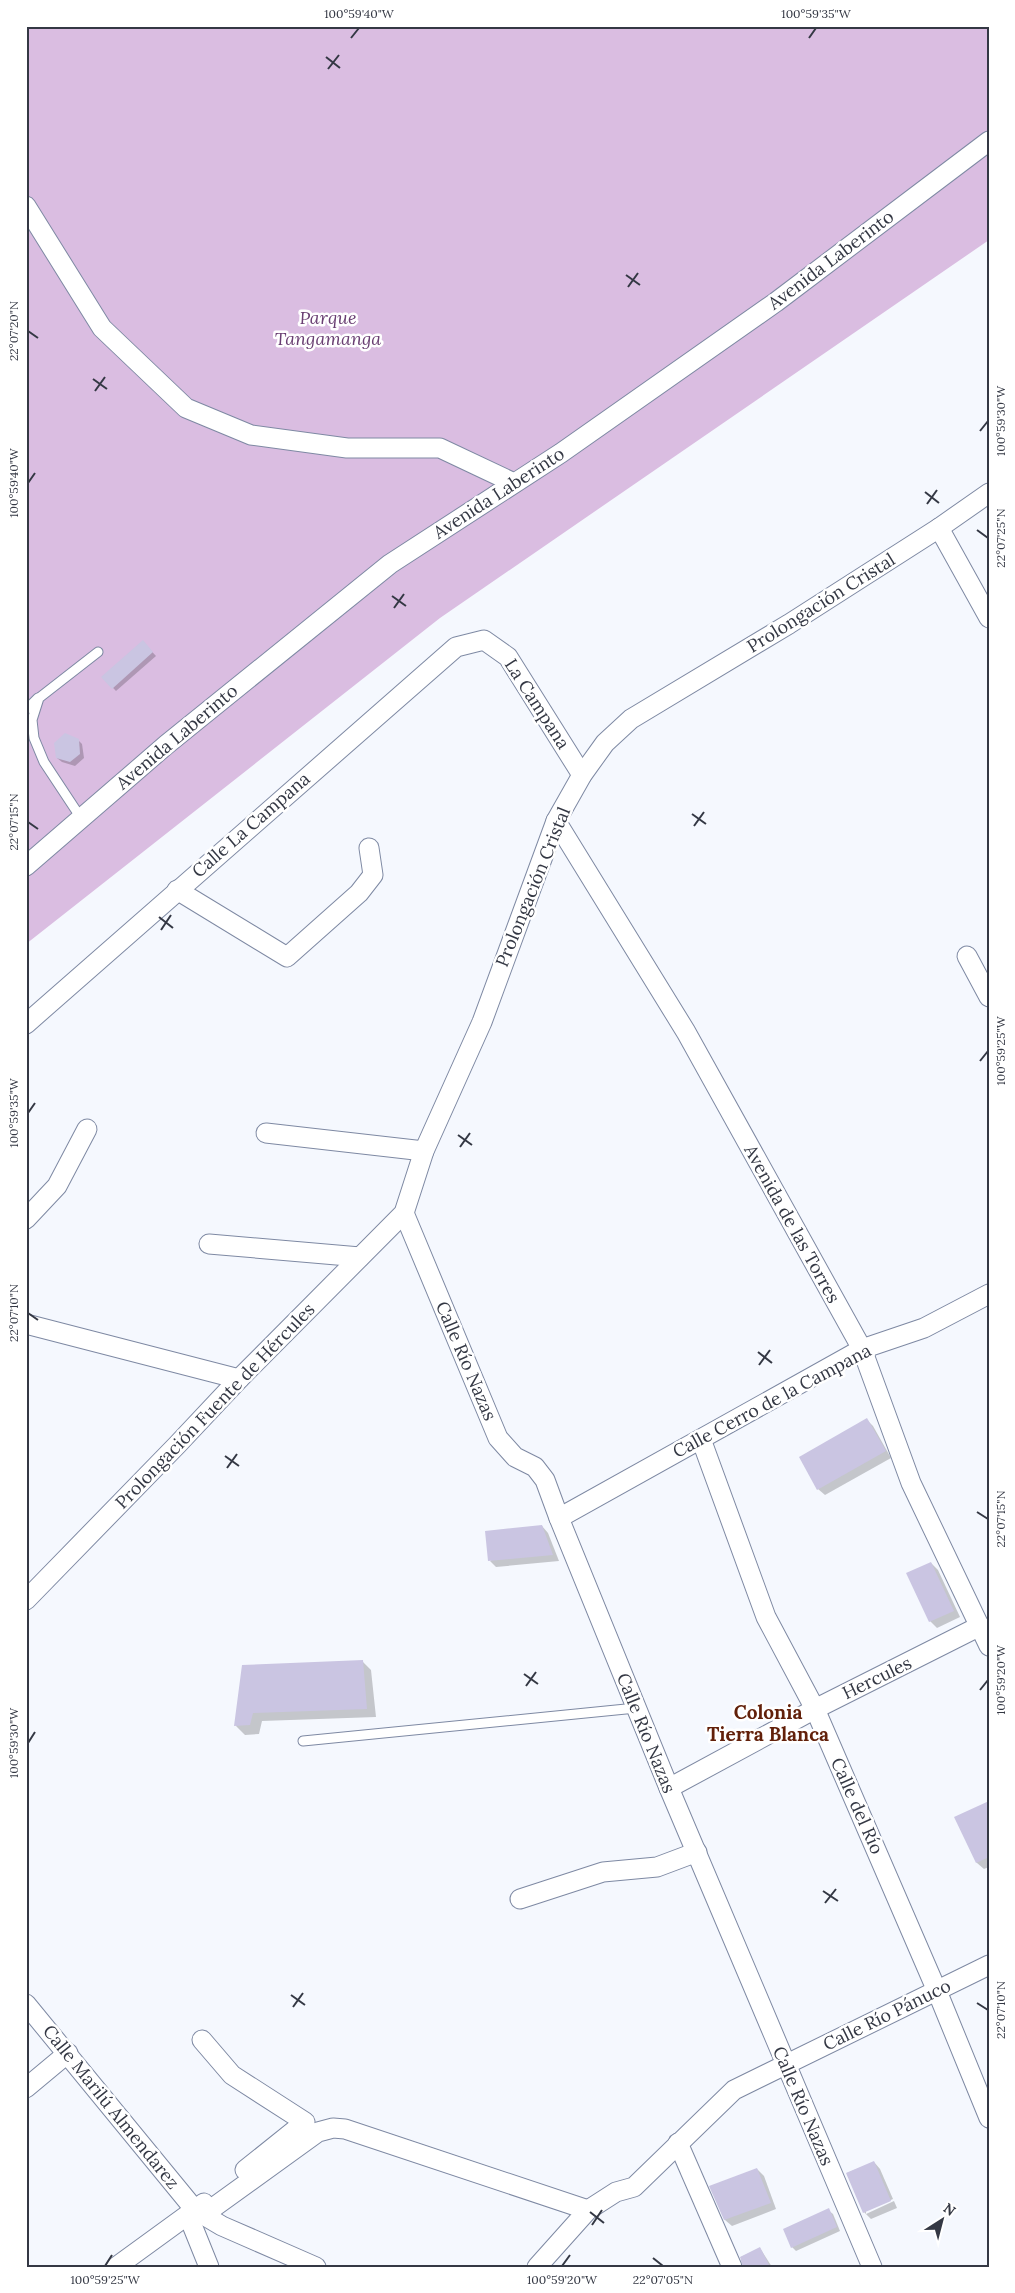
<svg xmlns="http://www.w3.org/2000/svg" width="1015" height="2293" viewBox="0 0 1015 2293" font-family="Lora,serif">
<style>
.green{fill:#dabde1}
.shadow{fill:#0003}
.building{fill:#cac5e2}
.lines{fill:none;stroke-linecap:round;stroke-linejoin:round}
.lane-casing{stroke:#7e89a3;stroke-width:11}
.street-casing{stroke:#7e89a3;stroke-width:21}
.lane{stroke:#fff;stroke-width:9}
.street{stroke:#fff;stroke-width:19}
.ticks{fill:none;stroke:#343844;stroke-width:2}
.labels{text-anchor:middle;stroke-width:5;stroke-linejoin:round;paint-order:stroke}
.street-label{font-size:18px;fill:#343844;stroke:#fff}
.park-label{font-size:18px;font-style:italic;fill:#693e72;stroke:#fff}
.neighbourhood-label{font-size:19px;font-weight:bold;fill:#62200a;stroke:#fff}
.neatline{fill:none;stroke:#343844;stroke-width:2}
.ticks-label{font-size:12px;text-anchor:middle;fill:#343844}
</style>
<rect width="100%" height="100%" fill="#f5f8fe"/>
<!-- green -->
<path class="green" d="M26,26h963v214l-549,378 -414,326z"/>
<!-- shadow -->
<g class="shadow">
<path d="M143,642l13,14 -40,35 -13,-14z"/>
<path d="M78,740l4,4 2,14 -9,8 -13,-4 -5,-4z"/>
<path d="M867,1420l6,6 18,32 -66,37 -7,-6z"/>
<path d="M542,1526l6,7 11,28 -63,6 -6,-6z"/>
<path d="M931,1563l7,7 22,47 -23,11 -7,-7z"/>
<path d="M362,1661l9,9 5,47 -114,4 -3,13 -14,1 -9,-9 7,-60z"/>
<path d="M989,1802v65l-5,2 -7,-6 -21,-45z"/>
<path d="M874,2162l6,7 13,30 -27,12v3l28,-13 3,7 -26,11 -7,-7 -17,-39z"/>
<path d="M757,2169l7,7 12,33 -44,17 -7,-6 -14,-33z"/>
<path d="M828,2210l5,4 7,17 -44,20 -4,-4z"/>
<path d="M760,2248l12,19h-29l-2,-10z"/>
</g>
<!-- building -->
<g class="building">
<path d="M143,640l10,12 -41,37 -11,-12z"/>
<path d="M65,733l14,6 1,15 -10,8 -14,-4 -2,-15z"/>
<path d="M867,1418l19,33 -69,39 -18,-33z"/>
<path d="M542,1525l11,30 -65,6 -3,-30z"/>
<path d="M931,1562l23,49 -25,11 -23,-49z"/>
<path d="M363,1660l4,49 -114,4 -3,12 -16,1 8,-61z"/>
<path d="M989,1801v56l-13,6 -22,-46z"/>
<path d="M874,2161l17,40 -28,12 -17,-40z"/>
<path d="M757,2168l14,35 -47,17 -15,-34z"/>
<path d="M829,2208l8,19 -46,21 -8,-19z"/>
<path d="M760,2247l10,20h-27l-3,-10z"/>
</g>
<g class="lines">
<defs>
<g id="lane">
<path d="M26,710l12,-12"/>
<path d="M81,818l-37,-56 -10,-24 -2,-18 7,-22 59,-46"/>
<path d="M303,1741l333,-33"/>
</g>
<g id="street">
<path d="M26,206l76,122 84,80 65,27 96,13h93l74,35"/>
<path d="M939,528l50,90"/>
<path d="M556,821l130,211 176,317 49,134 78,163"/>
<path d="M26,866l140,-121 224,-181 171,-111 215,-151 213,-161"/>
<path d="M177,890l110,67 72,-64 14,-18 -4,-27"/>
<path d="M967,956l22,41"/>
<path d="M26,1024l430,-377 28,-7 24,17 74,118"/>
<path d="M266,1133l158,18"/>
<path d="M404,1213l94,225 17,19 20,10 10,13 14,38 110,270 203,479"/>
<path d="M26,1219l31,-33 30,-57"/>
<path d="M209,1244l151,13"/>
<path d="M26,1324l213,55"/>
<path d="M701,1439l65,178 49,92 122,282 52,127"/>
<path d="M559,1518l303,-169 62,-21 65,-34"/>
<path d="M26,1600l151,-155 62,-66 165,-166 20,-62 58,-129 74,-201 26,-46 23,-32 26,-24 158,-95 150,-96 50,-35"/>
<path d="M669,1788l146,-79 165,-83"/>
<path d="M520,1899l83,-27 54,-5 40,-15"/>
<path d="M26,2004l169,206 27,16 94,41"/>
<path d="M202,2040l30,35 73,47 -60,48"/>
<path d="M26,2088l42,-35"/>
<path d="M678,2143l54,124"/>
<path d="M188,2215l21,52"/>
<path d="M203,2215l115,-83 15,-4 12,1 243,81"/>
<path d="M116,2267l88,-64"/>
<path d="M537,2267l51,-57 28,-18 18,-5 100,-97 255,-125"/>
</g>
</defs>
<!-- lane casing -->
<use href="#lane" class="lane-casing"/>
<!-- street casing -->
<use href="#street" class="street-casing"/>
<!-- lane -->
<use href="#lane" class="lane"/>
<!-- street -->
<use href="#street" class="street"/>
</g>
<!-- ticks -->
<path class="ticks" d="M351,38l8,-10M809,38l7,-10M326,57l14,11M328,69l11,-14M626,275l14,10M628,287l10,-14M28,331l10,7M93,379l14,10M95,391l10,-14M980,431l8,-10M28,483l7,-10M925,492l14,11M927,504l10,-14M977,530l11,8M392,596l14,10M394,608l10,-14M692,814l14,10M28,822l10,7M694,826l10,-14M159,917l14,11M161,930l10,-15M980,1061l8,-10M28,1113l7,-10M458,1135l14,10M460,1147l10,-14M28,1313l10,7M758,1352l14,11M759,1365l11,-15M225,1456l14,10M227,1468l10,-14M977,1512l11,7M524,1674l14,10M526,1686l10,-14M980,1690l8,-10M28,1743l7,-11M823,1891l15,10M825,1903l11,-14M291,1995l14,10M977,2003l11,7M293,2007l10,-14M590,2212l14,11M592,2225l10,-15M653,2258l10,8M105,2266l7,-11M562,2266l8,-11"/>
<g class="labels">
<!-- street labels -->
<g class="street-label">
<text transform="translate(831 260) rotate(-37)" y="6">Avenida Laberinto</text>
<text transform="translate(499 493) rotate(-33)" y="6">Avenida Laberinto</text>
<text transform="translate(821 603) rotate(-32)" y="6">Prolongación Cristal</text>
<text transform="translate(537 704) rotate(57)" y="6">La Campana</text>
<text transform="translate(177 737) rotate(-40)" y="6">Avenida Laberinto</text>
<text transform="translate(251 825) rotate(-41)" y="6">Calle La Campana</text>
<text transform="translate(533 887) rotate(-68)" y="6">Prolongación Cristal</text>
<text transform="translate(792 1224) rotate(61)" y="6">Avenida de las Torres</text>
<text transform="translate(466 1361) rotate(67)" y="6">Calle Río Nazas</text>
<text transform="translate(772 1401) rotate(-28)" y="6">Calle Cerro de la Campana</text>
<text transform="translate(215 1406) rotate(-46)" y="6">Prolongación Fuente de Hércules</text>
<text transform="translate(877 1678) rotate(-26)" y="6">Hercules</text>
<text transform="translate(646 1733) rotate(68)" y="6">Calle Río Nazas</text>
<text transform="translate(857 1806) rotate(66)" y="6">Calle del Río</text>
<text transform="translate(887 2015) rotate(-26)" y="6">Calle Río Pánuco</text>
<text transform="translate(803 2106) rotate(67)" y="6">Calle Río Nazas</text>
<text transform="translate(111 2107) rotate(51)" y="6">Calle Marilú Almendarez</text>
</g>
<!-- park labels -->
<g class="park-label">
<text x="328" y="324">Parque<tspan x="328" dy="21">Tangamanga</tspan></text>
</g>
<!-- neighbourhood labels -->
<g class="neighbourhood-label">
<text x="768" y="1719">Colonia<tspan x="768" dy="22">Tierra Blanca</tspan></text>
</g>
</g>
<!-- border -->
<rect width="1015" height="2293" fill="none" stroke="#ffffff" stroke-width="55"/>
<!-- north arrow -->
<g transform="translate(942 2220) rotate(36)" stroke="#ffffff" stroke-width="4" paint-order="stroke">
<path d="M0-4L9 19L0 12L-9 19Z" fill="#343844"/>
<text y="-8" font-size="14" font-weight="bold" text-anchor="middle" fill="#343844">N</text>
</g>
<rect x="28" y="28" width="960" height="2238" class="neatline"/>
<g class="ticks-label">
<text x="359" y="18">100°59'40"W</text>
<text x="816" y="18">100°59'35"W</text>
<text transform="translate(14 331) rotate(-90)" y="4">22°07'20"N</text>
<text transform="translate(1001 421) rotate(-90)" y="4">100°59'30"W</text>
<text transform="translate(14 483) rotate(-90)" y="4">100°59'40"W</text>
<text transform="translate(1001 538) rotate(-90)" y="4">22°07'25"N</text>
<text transform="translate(14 822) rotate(-90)" y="4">22°07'15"N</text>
<text transform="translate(1001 1051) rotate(-90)" y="4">100°59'25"W</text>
<text transform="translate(14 1113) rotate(-90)" y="4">100°59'35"W</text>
<text transform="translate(14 1313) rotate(-90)" y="4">22°07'10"N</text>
<text transform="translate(1001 1519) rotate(-90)" y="4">22°07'15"N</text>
<text transform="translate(1001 1680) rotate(-90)" y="4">100°59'20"W</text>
<text transform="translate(14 1743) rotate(-90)" y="4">100°59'30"W</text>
<text transform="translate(1001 2010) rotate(-90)" y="4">22°07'10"N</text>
<text x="105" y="2284">100°59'25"W</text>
<text x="562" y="2284">100°59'20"W</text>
<text x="663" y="2284">22°07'05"N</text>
</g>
</svg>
